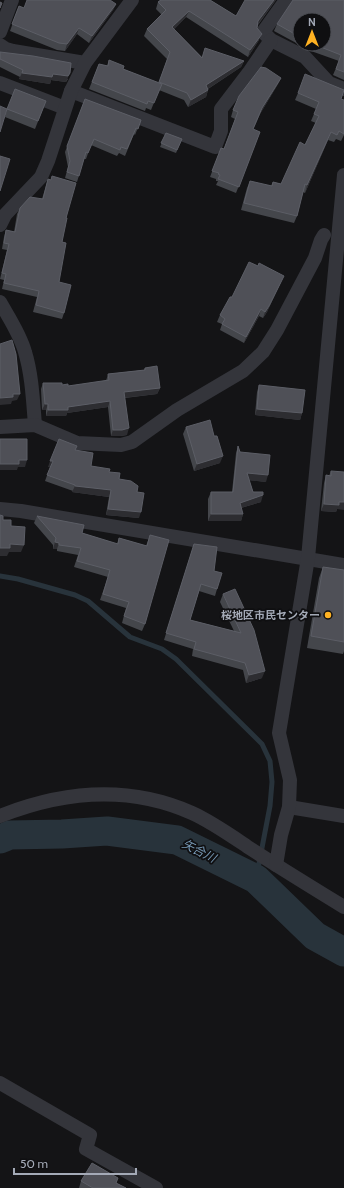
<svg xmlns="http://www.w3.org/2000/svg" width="344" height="1188" viewBox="0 0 344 1188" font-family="Cabin,'Noto Sans JP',sans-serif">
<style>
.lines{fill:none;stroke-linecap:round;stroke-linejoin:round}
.stream{stroke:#28333b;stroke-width:5}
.river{stroke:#28333b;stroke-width:29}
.street{stroke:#34353b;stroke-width:14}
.wall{fill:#44464b;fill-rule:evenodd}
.shaded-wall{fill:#2d2d31}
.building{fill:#4f5057;stroke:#5c5e66}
.poi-dot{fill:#ffb222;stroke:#0f0f11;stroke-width:1.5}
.labels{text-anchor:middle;stroke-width:3.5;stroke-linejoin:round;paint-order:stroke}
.poi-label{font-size:11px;font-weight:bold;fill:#a4aab7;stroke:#0f0f11;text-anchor:end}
.water-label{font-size:12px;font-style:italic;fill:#7799b6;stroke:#0f0f11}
</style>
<rect width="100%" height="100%" fill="#141416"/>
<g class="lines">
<!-- stream -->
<path class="stream" d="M0,576l18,3 57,16 13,6 42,36 32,12 14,10 86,85 8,17 2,21 -2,24 -14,73"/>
<!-- river -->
<path class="river" d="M0,839l10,-4 52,-1 45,-3 70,9 79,39 59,57 29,16"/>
<!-- street -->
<g class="street">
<path d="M286,0l-23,32 8,8 34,17 24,26 15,6"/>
<path d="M0,32l12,-32"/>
<path d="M0,45l6,4 7,2 72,12"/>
<path d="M0,83l65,25"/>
<path d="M71,91l144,56 6,-16v-22l29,-38 21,-31"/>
<path d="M0,225l5,-10 36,-38 7,-16 23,-70 14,-28 47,-63"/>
<path d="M0,302c9,16 20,32 25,50 7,23 8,49 10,73"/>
<path d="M0,427l35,-2 42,18 44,2 11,-3 45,-32 66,-39 20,-19 14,-22 38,-72 6,-18 3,-5"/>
<path d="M0,509l21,2 323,54"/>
<path d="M289,807l55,9"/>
<path d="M0,816c63,-25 129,-31 192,-3 20,9 41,24 59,36 31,20 62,39 93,58"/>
<path d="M276,865l5,-30 8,-28 1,-27 -11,-47 29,-175 36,-383"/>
<path d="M0,1083l90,52 -4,14 70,39"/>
</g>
</g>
<!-- wall -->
<g class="wall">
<path d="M160,0h50l26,16 40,-16 -18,25 -1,3 2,12 -11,17 -62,-40 -12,12 28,28 42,4 -3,6 -33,22v1l-2,7 -18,10 -4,-7 -25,-10 -8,20 -5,-2 -1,3 -56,-22 10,-25 8,2 2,-6 14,9 36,14 8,-24 -23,-23 3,-7 15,-14 -6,-6 2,-7z"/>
<path d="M344,0v80l-11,-5 6,-14 -28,-10 -37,-20 3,-7zM300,20l24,24h-24z"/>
<path d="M116,4l-3,6 -24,33 -12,-9 -12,17 -8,-1 -47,-19 9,-25 5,2z"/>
<path d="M0,52l68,27 -2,3 -15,-2 -1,4 -31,-5 1,-2 -20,-10z"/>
<path d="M281,78l-3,6 -18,30 -7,16 7,2 -24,61 -20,-8 2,-4h-2v-2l-6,-2 11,-29 3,1 11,-30 -4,-2 2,-7z"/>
<path d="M298,93l43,6 3,1v35l-3,6 -5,-2 -2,3 -6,-2 -23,53 -2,-1 -6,24 -3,7 -53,-13 6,-22 3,-7 21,5 2,-4 8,2 24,-39 11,-22 -5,-2 5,-12 -21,-9z"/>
<path d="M85,99l56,21 -6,15 -1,-1 -9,22 -6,-3 -2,3 -26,-11 -5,14h-2l-7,23 -12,-4 3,-11 -3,-15z"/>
<path d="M46,101l-11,28 -30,-12 2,-8z"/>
<path d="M166,133l16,6 -6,14 -16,-6z"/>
<path d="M48,179l18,39 -4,24 -3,40 5,31 -2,6 -29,-7 4,-15 -35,-8 2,-9 -4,-1 7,-29 -5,-1 2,-12 2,-7 8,2 3,-18 3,-6 22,-9z"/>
<path d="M281,282l-14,30 -4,6 -4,-2 -15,27 -24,-13 2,-6 -5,-2 3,-7 12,-18z"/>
<path d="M145,368l15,20 -3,6 -32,4 2,37 -7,1h-9l-3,-29 -41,6 -1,3h-20v-6h-4l-1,-21 2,-6 19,2 6,1 38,-5 2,-7 36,-4z"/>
<path d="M259,385l43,28 -2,7 -45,-5 2,-23z"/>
<path d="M186,427l34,36 -26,8 -11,-37z"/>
<path d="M238,446l2,6 26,30 -17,-2 4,12 8,10 -20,6 2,6 -2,7h-33v-22l3,-7h21l4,-39z"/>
<path d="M75,450l16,16 18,6 28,20 2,26 -33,-3 3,-18 -37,-5 1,-1 -28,-10 5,-14h-2z"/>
<path d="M331,471l6,38 -1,3 -15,-1 3,-28 2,-8 3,1z"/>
<path d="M37,516l45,17 35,11 2,-6 27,8 4,-11 -5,89 -3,7 -20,-8 4,-15 -26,-8 8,-23 -34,-10 4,-12 -21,-4v-2h-4v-4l-19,-22z"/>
<path d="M194,544l20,27 3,18 -2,7 -16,-5 -9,29 44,11 -14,-29 3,-8 39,84 -16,5 -3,-13 -51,-14 1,-7 -29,-9z"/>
<path d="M323,567l21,3v81l-1,3 -36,-6 12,-70z"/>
<path d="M118,1178l-2,5 10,5h-47l2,-7z"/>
</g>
<!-- shaded-wall -->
<g class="shaded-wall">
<path d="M274,0h2l-20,27 2,-6z"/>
<path d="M116,4l-3,6 -24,33 3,-7z"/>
<path d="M189,11l-3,6 -16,17 2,-7z"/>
<path d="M79,28l-2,6 -12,17 2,-7z"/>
<path d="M262,34l-3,6 -11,17 2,-7z"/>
<path d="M244,61l-3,6 -38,25 3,-7z"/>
<path d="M22,73l31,1 17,-1 -4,9 -15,-2 -1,4 -31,-5z"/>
<path d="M281,78l-3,6 -18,30 -9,22 11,-28z"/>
<path d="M208,90l-2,7 -18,10 3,-7z"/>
<path d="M331,132l-3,8 -23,53 2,-8z"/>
<path d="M284,276l-3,6 -14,30 -4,6 2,-6z"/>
<path d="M261,309l-2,7 -15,27 2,-6z"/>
<path d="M160,388l-3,6 -35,4 2,-6z"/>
<path d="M13,394h7l-3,6 -5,1 -1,3 -11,1v-7z"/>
<path d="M110,401l-2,6 -41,6 -1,3h-20l2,-6z"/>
<path d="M45,404h3l-2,6h-4z"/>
<path d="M257,409l45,4 -2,7 -45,-5z"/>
<path d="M129,428l-2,7 -7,1h-9l2,-6z"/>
<path d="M223,456l-3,7 -26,8 3,-7z"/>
<path d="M19,460h8l-2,7h-7l-1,3h-17v-6z"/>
<path d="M50,461h3l-3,6h-2z"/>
<path d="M247,473l21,2 -2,7 -21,-2z"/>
<path d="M75,486l36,4 -2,7 -37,-5z"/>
<path d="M263,495l-2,7 -24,7 3,-6z"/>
<path d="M339,502h5v8l-7,-1 -1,3 -15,-1 3,-7z"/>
<path d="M108,509l33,3 -2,6 -33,-3z"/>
<path d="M211,514h32l-2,7h-33z"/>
<path d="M55,542l4,1 -2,6h-4z"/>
<path d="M10,544l14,1 -3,7h-12l-2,4h-7v-8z"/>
<path d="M265,671l-3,7 -16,5 3,-8z"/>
</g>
<!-- building -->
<g class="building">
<path d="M27,0h83l6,4 -24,32 -13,-8 -12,16 -8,-1 -47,-19 7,-18 5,2z"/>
<path d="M161,0h49l26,16 9,-16h29l-16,21 -1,7 5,6 -12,16 -61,-39 -17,16 30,31 3,-10 39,13 -38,24 2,5 -17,10 -4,-7 -28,-11 11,-30 -23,-23 19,-19 -8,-8z"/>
<path d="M293,0h51v72l-8,-3 5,-14 -28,-11h11v-24h-24v17l-23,-13z"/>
<path d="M0,2l2,1 -2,5z"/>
<path d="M0,52l33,4 38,7 -1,10 -2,3 -15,-2 -1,3 -30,-4 1,-3 -23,-11z"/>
<path d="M109,60l15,6 -1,3 39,15 -8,19 -6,-2 -1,3 -55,-22 7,-18 9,2z"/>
<path d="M261,67l5,1 15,10 -19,30 -9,21 7,3 -21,55 -21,-8 2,-4 -2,-1 1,-1 -7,-2 9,-23 3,1 14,-37 -5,-2 6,-14z"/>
<path d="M305,74l39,16 -3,9 3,1v34l-5,-3 -2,4 -6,-3 -24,53 -2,-1 -8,32 -53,-13 6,-22 22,5 1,-4 8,2 19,-42 5,3 14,-29 -5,-2 5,-12 -21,-9z"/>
<path d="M15,89l31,12 -8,20 -31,-12 -7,23v-26l7,3z"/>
<path d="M85,99l56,21 -3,9 -2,-1 -9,21 -6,-2 -1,3 -26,-11 -6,14 -2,-1 -7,24 -12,-4 3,-11 -3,-15z"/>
<path d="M166,133l16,6 -5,11 -16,-7z"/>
<path d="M0,156l10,3 -10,32z"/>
<path d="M52,176l24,7 -10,35h1l-5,24 4,1 -7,39 12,3 -7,28 -28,-8 3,-14 -35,-8 2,-9 -4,-1 7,-29 -5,-1 2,-13 9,2 5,-24 10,-11 13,2 5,-20 3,1z"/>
<path d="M249,262l9,4 1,-3 25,13 -15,30 -4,6 -4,-3 -15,28 -24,-13 3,-5 -5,-4 10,-18h2z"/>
<path d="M12,340l4,14 4,40h-7v3l-13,1v-54z"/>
<path d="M157,366l3,22 -36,4 5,36 -7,2h-9l-3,-29 -42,6v3h-20v-6h-3l-2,-21h19v2l6,-1v2l41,-6 -1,-6 37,-4v-2z"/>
<path d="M259,385l46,5 -3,23 -45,-4z"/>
<path d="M210,420l4,16h3l6,20 -26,8 -11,-37z"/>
<path d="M0,439h27v21h-8v4h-19z"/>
<path d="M59,439l18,7 -2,4 18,3 -2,13 19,3 -1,3 11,1 -1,6 12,2 7,5 -1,6 7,1 -3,19 -33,-3 3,-19 -36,-4v-1l-28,-10 6,-14h-3z"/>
<path d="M238,446l2,6 30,3 -2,20 -21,-2 6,19h10v3l-23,8 3,11h-32v-22h22z"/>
<path d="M331,471l13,1v30h-5v3l-15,-1 2,-29 5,1z"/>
<path d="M0,515l3,1v4h8v6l14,1 -1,18 -14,-1v4h-10z"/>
<path d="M37,516l47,9 -2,8 36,11 1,-6 28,8 3,-11 19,5 -24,84 -21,-8 5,-14 -26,-8 7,-24 -33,-9 4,-13 -22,-3v-2l-4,-1 1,-4z"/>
<path d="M194,544l23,3 -3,24 8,2 -5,16 -16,-5 -11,36 51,13 -18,-39 12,-5 19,41 11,41 -16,4 -4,-12 -51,-14 2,-7 -30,-9z"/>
<path d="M323,567l21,3v72l-33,-6z"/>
<path d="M92,1163l26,15 -2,5 10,5h-33l-12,-7z"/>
</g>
<!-- markers -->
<circle class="poi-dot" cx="328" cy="615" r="4"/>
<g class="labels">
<!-- poi labels -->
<g class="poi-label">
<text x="320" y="619">桜地区市民センター</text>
</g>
<!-- water labels -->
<g class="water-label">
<text transform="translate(199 851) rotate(27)" y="4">矢合川</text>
</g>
</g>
<!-- north arrow -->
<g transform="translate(312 32)"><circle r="19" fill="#0f0f11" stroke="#4b4d53"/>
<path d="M0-3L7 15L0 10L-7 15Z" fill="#ffb222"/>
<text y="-6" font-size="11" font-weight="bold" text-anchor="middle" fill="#a4aab7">N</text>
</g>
<!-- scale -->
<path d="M14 1168v6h122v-6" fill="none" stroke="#a4aab7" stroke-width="2"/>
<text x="20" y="1168" font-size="12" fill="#a4aab7" stroke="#0f0f11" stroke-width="3" paint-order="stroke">50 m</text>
</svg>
